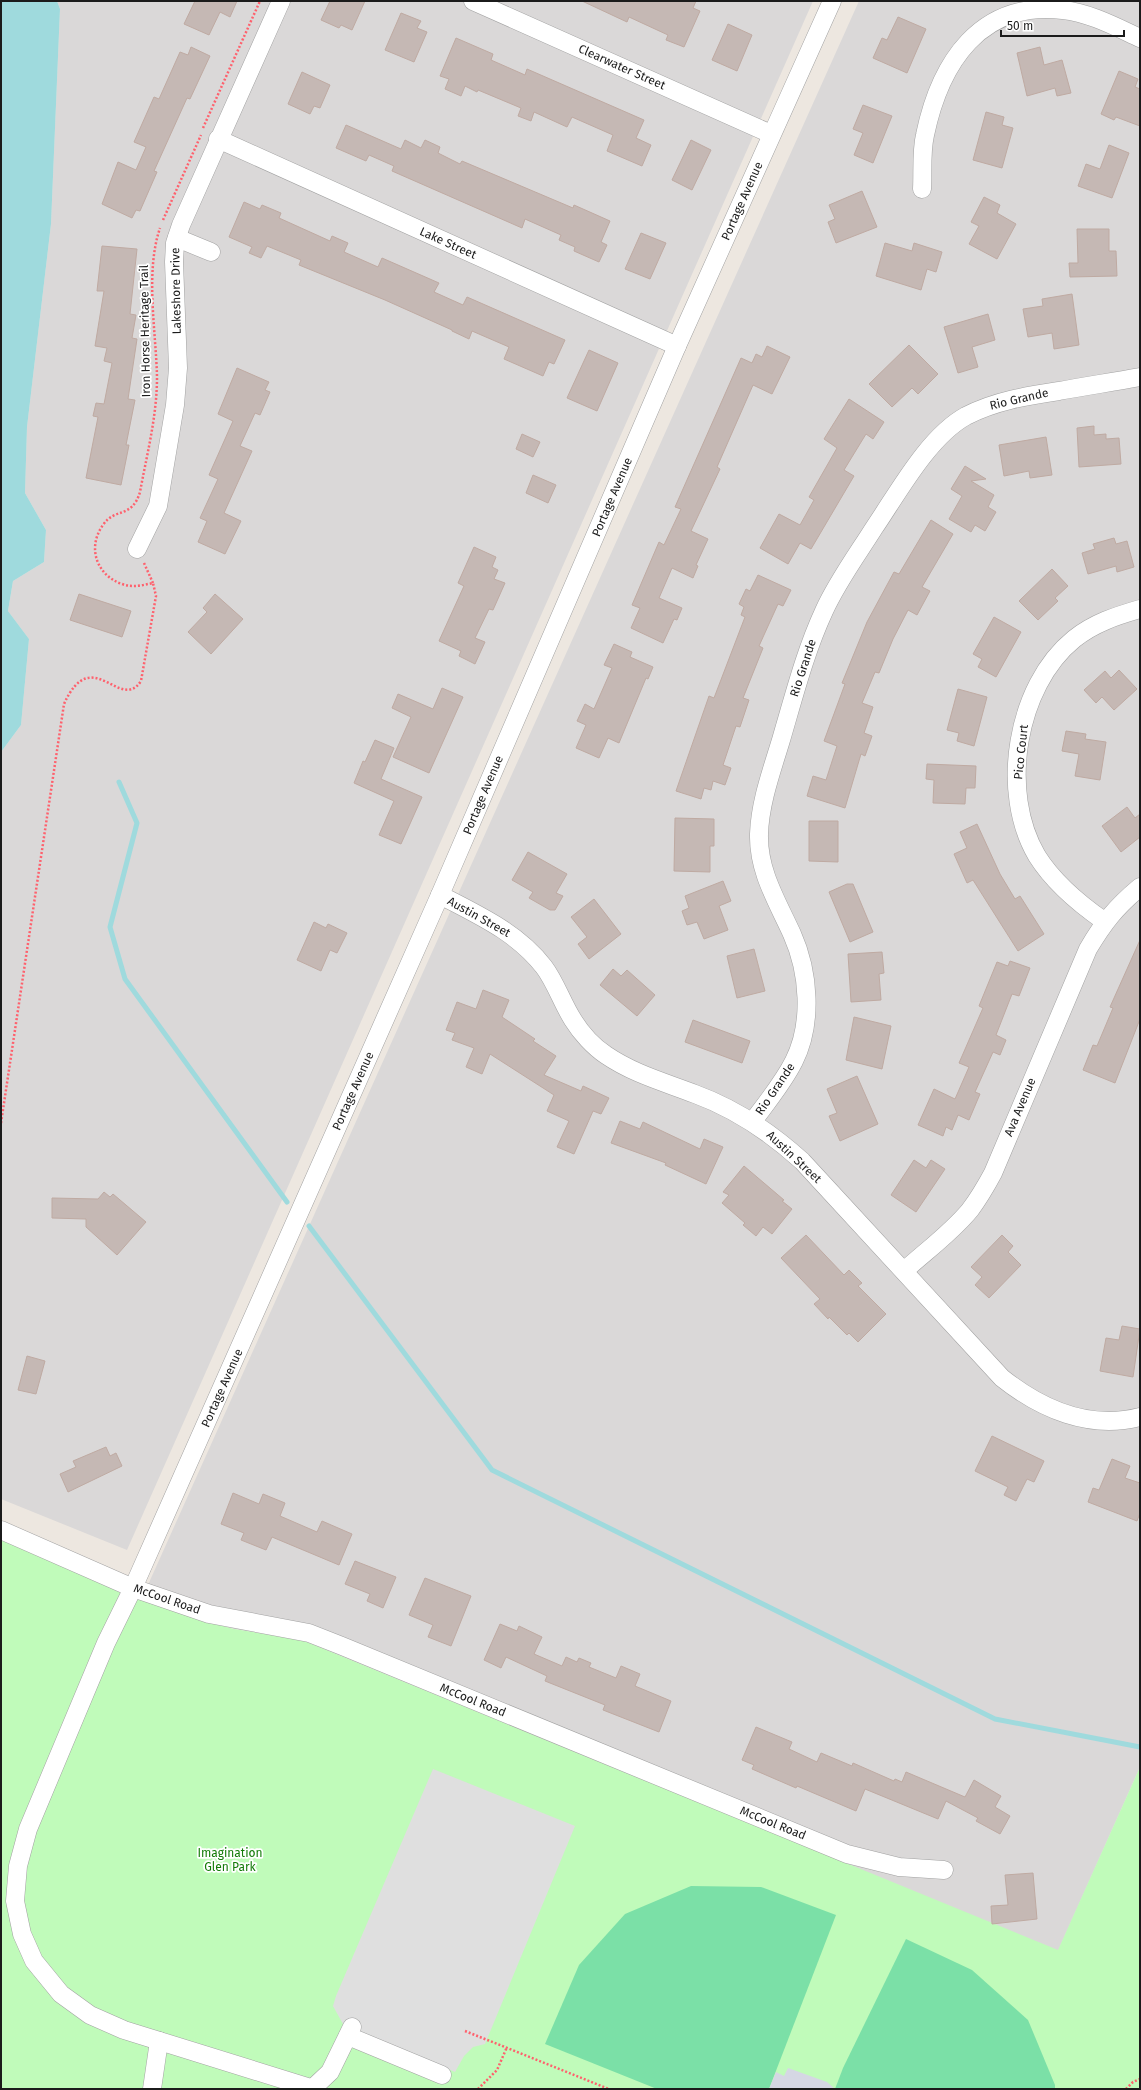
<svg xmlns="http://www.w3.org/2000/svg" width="1141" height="2090" viewBox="0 0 1141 2090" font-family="'Fira Sans',sans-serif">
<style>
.residential{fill:#dad8d8}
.park{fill:#c0fbba}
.pitch{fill:#7be0a7}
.parking{fill:#dfdfdf}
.plaza{fill:#d5d7e3}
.water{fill:#9fdadd}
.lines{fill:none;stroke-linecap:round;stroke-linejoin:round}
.stream{stroke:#9fdadd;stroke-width:5}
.building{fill:#c5b8b4;stroke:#bfaaa2}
.minor-casing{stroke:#a2a2a2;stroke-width:19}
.path{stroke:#fe616d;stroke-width:2.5;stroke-dasharray:2 2;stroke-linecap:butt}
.minor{stroke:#fff;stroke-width:18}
.labels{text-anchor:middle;stroke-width:3.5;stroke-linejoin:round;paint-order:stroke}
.street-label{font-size:12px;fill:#1b1b1b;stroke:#fff}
.park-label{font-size:12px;fill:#137b08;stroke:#fff}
</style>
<rect width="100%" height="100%" fill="#ede7e0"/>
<!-- residential -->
<g class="residential">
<path d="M57,1h756l-686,1549 -126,-51v-747l20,-27 8,-86 -21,-28 5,-30 31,-19 2,-32 -21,-37 2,-66 24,-203 9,-215z"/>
<path d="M859,1h281v1766l-82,184 -756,-311 -68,-11 -22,-6 -69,-27z"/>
</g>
<!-- park -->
<path class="park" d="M1,1537l211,86 22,6 68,11 756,310 82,-183v322h-1139z"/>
<!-- pitch -->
<g class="pitch">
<path d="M691,1886l70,1 75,28 -67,174h-112l-112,-45 34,-79 46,-51z"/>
<path d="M906,1939l66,31 56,50 27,65v4h-220l8,-21z"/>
</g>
<!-- parking -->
<path class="parking" d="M433,1769l142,57 -90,218 -12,3 -9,9 -9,16 -112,-48 -10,-18 3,-10z"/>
<!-- plaza -->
<path class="plaza" d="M788,2068l39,14 8,7h-66l7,-17 8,4z"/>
<!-- water -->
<path class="water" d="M1,1h56l3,8 -9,215 -24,203 -2,66 21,37 -2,32 -31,19 -5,30 21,28 -8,86 -20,27z"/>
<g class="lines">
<!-- stream -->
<g class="stream">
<path d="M119,782l18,41 -27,104 15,52 162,223"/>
<path d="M309,1226l183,244 503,249 145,28"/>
</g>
</g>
<!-- building -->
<g class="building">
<path d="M195,1h42l-7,16 -10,-5 -11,23 -25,-11z"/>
<path d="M330,1h35l-13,29 -11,-5 -2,3 -18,-8z"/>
<path d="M582,1h114l-3,7 7,3 -16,36 -18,-7 2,-5 -39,-18 -2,5z"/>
<path d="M401,13l20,8 -4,7 10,4 -13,30 -29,-12z"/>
<path d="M898,17l28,12 -19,44 -34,-15 9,-20 5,2z"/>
<path d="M728,24l24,11 -15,36 -25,-11z"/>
<path d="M456,38l37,16 -2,6 34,15 2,-6 117,51 -8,18 15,7 -9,21 -35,-15 6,-16 -41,-18 -5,10 -33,-15 -3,9 -13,-5 3,-8 -43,-18 -1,2 -12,-6 -4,10 -16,-7 4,-10 -9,-3z"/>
<path d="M191,47l19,9 -20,43 -3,-1 -33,73 3,1 -17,39 -4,-1 -4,8 -30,-14 16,-42 18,8 10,-23 -12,-5 20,-45 5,2 21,-47 8,3z"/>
<path d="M1040,47l4,18 18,-5 9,33 -14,3 -2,-8 -28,8 -10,-43z"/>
<path d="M1119,71l19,8 -3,8 5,2v37l-24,-9 -2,3 -13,-6z"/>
<path d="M302,72l28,13 -10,23 -6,-2 -4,8 -22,-10z"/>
<path d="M863,105l29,11 -19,47 -19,-8 9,-22 -10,-4z"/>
<path d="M986,112l18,5 -2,8 11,3 -11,40 -29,-8z"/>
<path d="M346,125l55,24 4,-9 16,8 4,-8 15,7 -2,6 22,11 2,-3 111,47 1,-3 36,16 -9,21 6,3 -8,17 -25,-11 1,-4 -16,-7 2,-5 -36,-16 -3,9 -130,-57 2,-5 -25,-11 -3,6 -30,-13z"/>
<path d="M691,140l20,10 -19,40 -20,-10z"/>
<path d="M1109,145l20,8 -17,45 -34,-12 8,-22 14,5z"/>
<path d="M862,191l15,36 -41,16 -8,-21 7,-3 -6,-14z"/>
<path d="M984,197l16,8 -3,8 19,11 -19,35 -28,-15 10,-18 -8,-4z"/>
<path d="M244,202l16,7 2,-4 19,8 -2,5 51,23 2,-5 16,7 -4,9 34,15 4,-9 57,25 -5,9 29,13 4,-8 98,43 -11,24 -5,-2 -6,14 -39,-17 5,-12 -37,-16 -3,8 -17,-8v-1l-67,-30 -86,-35 2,-5 -34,-14 -6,12 -12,-5 3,-6 -23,-10z"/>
<path d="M1077,229h32v22h7l1,25 -47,1 -1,-14h9z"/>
<path d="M641,233l25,10 -16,36 -25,-10z"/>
<path d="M885,243l27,8 2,-8 28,9 -6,20 -9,-3 -6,21 -45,-14z"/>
<path d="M102,246l35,3 -7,65 6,1 -4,23 5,1 -9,60 7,1 -9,45h3l-8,40 -35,-7 12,-61 -5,-1 3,-13 8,1 8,-41 -8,-2 3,-13 -12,-2 9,-55h-7z"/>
<path d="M1072,294l7,51 -25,4 -2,-16 -24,4 -5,-28 20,-3 -1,-7z"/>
<path d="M988,314l7,26 -23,7 6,20 -20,6 -14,-46z"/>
<path d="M909,345l29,29 -20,20 -6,-6 -20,19 -23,-23z"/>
<path d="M767,346l23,11 -18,37 -19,-9 -36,82 3,2 -29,62 17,8 -12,26 2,1 -5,12 -21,-10 -13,30 23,10 -5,12 -3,-1 -11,24 -32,-15 9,-20 -8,-3 27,-63 5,3 17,-36 -6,-2 66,-149 11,5 4,-9 6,3z"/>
<path d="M589,350l29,13 -21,48 -30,-13z"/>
<path d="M237,368l32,14 -4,8 5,2 -10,23 -5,-2 -15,33 12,5 -28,62 17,8 -16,33 -27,-12 9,-21 -7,-3 18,-39 -9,-4 24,-54 -15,-7z"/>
<path d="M849,399l35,23 -11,17 -7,-5 -22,36 10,6 -43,73 -11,-6 -12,21 -28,-16 19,-34 21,11 14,-25 -5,-3 28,-49 -13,-9z"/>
<path d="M1094,426v9l12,-1v5l13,-1 2,26 -42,3 -2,-39z"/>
<path d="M522,434l18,8 -7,15 -17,-8z"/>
<path d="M1046,437l6,38 -22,3 -1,-7 -25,5 -5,-31z"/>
<path d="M965,466l21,13 -15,2 23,14 -6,12 8,5 -11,19 -10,-6 -4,7 -22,-13 13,-23 -11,-7z"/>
<path d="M533,475l23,10 -8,18 -22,-10z"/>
<path d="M931,520l22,14 -31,53 8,4 -13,24 -9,-5 -15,29 -14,34 -4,-1 -13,31 11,4 -9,26 8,3 -7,20 -4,-2 -16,54 -38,-12 6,-20 13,4 11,-34 -13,-5 21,-57 -3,-1 25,-61 27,-50 5,2z"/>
<path d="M1114,538l2,6 11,-3 7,26 -17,5 -1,-6 -28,8 -6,-21 13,-4 -2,-5z"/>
<path d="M474,547l22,10 -4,10 6,3 -4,9 11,4 -12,27 -4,-1 -14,29 10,4 -10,22 -16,-8 2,-5 -22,-10 25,-55 -6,-3z"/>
<path d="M1052,569l16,17 -13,12 3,3 -20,19 -19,-19z"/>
<path d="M758,575l33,15 -8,16 -5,-2 -19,42 4,2 -20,50 6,2 -9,27 -4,-1 -13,39 8,3 -6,17 -12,-4 -2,9 -7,-2 -3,11 -25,-8 33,-95 5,2 31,-81 -4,-2 3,-8 -5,-3 7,-15 4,2z"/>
<path d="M79,594l52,17 -9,26 -52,-17z"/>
<path d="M215,594l28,25 -32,35 -23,-22 19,-20 -4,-4z"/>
<path d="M994,617l27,15 -25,45 -18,-10 4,-8 -9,-5z"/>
<path d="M614,644l18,8 -2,5 23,10 -5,12 -2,-1 -27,65 -11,-5 -9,20 -23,-10 10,-23 -9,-4 8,-17 9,5 18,-41 -8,-3z"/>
<path d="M1119,670l18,19 -23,21 -12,-13 -6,6 -12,-13 21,-19 6,7z"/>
<path d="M442,688l21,9 -34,76 -36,-16 18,-40 -19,-9 6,-14 35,15z"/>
<path d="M958,689l29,8 -13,49 -17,-5 2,-8 -12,-3z"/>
<path d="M1066,731l20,3 -1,5 21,3 -6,38 -25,-4 4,-22 -17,-3z"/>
<path d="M375,740l19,8 -13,31 41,18 -21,47 -22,-9 15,-34 -40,-18 9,-22 2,1z"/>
<path d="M927,764l49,2 -1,22h-9l-1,16 -32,-1 1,-23 -8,-1z"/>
<path d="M1127,807l8,11 5,-4v23l-19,15 -19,-26z"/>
<path d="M675,818l39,1v27h-4v26l-36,-1z"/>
<path d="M809,821h29v41l-29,-1z"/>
<path d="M977,824l23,50 15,25 5,-3 24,38 -26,17 -45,-71 -6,3 -13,-29 13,-6 -7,-16z"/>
<path d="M528,852l39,22 -11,19 7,3 -8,14h-5l-21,-12 4,-6 -21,-12z"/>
<path d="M723,881l8,20 -12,5 9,24 -24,9 -7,-17 -10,3 -5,-14 7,-3 -4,-12z"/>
<path d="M847,884h6l20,48 -23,10 -21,-50z"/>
<path d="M594,899l27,35 -32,25 -11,-15 9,-7 -16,-20z"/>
<path d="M314,922l12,6 2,-4 19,9 -10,20 -7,-3 -9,21 -24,-11z"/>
<path d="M1140,940v79l-25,64 -32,-13 10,-25 4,1 16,-38 -3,-1z"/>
<path d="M754,949l11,42 -28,7 -10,-42z"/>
<path d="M882,952l2,21 -5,1 2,26 -30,2 -3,-48z"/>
<path d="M1010,961l20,7 -11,28 -7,-2 -16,41 10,5 -6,15 -7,-3 -18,40 5,2 -11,26 -11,-5 -6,15 -6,-3 -3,9 -25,-11 16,-36 21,10 14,-32 -10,-4 24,-55 -4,-2 18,-44 11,4z"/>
<path d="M613,969l8,7 6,-6 28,25 -18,21 -37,-31z"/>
<path d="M483,990l26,10 -7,17 33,22 -2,2 23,15 -12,19 37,16 2,-5 26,12 -8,16 -8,-3 -19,43 -17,-7 12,-26 -22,-10 7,-16 -64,-41 -8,20 -16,-7 8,-19 -22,-8 3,-7 -9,-3 11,-28 19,7z"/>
<path d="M854,1017l37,9 -9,43 -36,-9z"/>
<path d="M693,1020l57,21 -8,22 -57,-21z"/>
<path d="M857,1076l21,48 -38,17 -11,-25 8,-3 -10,-24z"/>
<path d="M620,1121l20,8 3,-7 57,27 4,-10 19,8 -17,37 -41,-19 1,-2 -55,-20z"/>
<path d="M914,1160l12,8 5,-8 14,9 -29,43 -25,-17z"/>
<path d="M744,1166l40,34 -2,1 10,8 -20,25 -9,-7 -7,9 -13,-11 2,-2 -23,-20 7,-8 -6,-3z"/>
<path d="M104,1192l6,5 3,-3 33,28 -29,33 -31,-28v-8l-34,-1v-20l46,1z"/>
<path d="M806,1235l38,40 5,-5 13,13 -4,3 28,28 -28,28 -9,-9 -2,2 -18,-18 -1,2 -14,-15 6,-5 -39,-41z"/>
<path d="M1002,1235l11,11 -5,6 13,13 -32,33 -14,-13 7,-8 -11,-10z"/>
<path d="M1122,1326l18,3 -7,48 -33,-6 6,-33 13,2z"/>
<path d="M27,1356l18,5 -9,33 -18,-4z"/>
<path d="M992,1436l52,25 -10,21 -7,-3 -11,22 -12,-6 4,-8 -33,-16z"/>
<path d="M106,1447l4,9 6,-3 6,13 -54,26 -8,-18 16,-7 -3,-6z"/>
<path d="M1112,1459l18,7 -5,12 15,5v30l-3,8 -49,-19 5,-14 6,2z"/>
<path d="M233,1493l26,11 4,-10 22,9 -5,13 37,16 5,-11 30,13 -13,31 -67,-28 -6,13 -25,-10 3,-7 -23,-9z"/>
<path d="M355,1561l41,16 -13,31 -16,-7 3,-7 -25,-10z"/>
<path d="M425,1578l46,18 -20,50 -23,-9 5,-12 -24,-10z"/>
<path d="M500,1624l17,7 2,-5 23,11 -8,17 28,12 4,-9 11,5 2,-4 12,5 -2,4 27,11 5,-12 19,8 -5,12 36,15 -12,31 -56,-22 2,-5 -60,-24 2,-5 -41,-19 -5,11 -17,-8z"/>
<path d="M756,1727l36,15 -3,7 28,13 4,-9 31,13 1,-3 41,18 1,-2 7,3 4,-10 59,25 9,-17 27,16 -6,11 15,9 -10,18 -24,-13 2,-3 -32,-17 -8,18 -73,-30 -9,22 -59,-25 -1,2 -44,-19 2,-4 -12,-5z"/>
<path d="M1033,1873l4,46 -45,5 -1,-18 17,-1 -3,-30z"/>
</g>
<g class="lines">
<defs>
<g id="minor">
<path d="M473,1l298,133"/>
<path d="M218,139l459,207"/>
<path d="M922,189c1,-17 -1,-37 3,-54 15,-72 55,-135 138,-125 27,3 53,17 77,28"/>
<path d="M177,238l34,14"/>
<path d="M137,549l21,-43 17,-101 3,-37 -4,-106 1,-19 6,-18 100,-224"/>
<path d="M440,895c38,20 77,37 104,72 12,16 18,36 29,53 8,13 21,27 33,35 28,19 58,27 89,39 41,15 75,38 107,67l200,217c39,31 87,52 138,39"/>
<path d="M1104,921c-26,-18 -50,-38 -67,-65 -38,-64 -21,-170 37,-217 20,-16 42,-23 66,-30"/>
<path d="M753,1121c14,-19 30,-38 41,-60 19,-38 15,-89 -2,-127 -15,-33 -34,-63 -33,-100 1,-32 13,-64 22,-94 13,-44 24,-88 43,-129 13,-29 33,-56 50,-83 24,-35 54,-91 92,-112 29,-15 60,-20 93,-25 27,-5 54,-9 81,-14"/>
<path d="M904,1271c22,-20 47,-38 66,-61 9,-12 16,-24 23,-37l95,-224c16,-27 28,-42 52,-62"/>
<path d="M1,1530l132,58 76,26 100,19 33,13 505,208 52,13 45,3"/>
<path d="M348,2036l94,39"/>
<path d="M313,2088l17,-16 22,-45"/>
<path d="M152,2089l7,-48"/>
<path d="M314,2089l-190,-59 -34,-15 -29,-21 -27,-33 -12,-27 -7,-33 3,-35 10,-37 78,-186 27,-55 307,-693 237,-549 155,-345"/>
</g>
</defs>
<!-- minor casing -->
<use href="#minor" class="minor-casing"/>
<!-- path -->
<g class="path">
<path d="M203,128l57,-127"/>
<path d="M163,220l38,-85"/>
<path d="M144,563l9,20"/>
<path d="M1,1123l63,-419c28,-62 56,9 77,-23l15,-85 -3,-13c-10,2 -20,5 -31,1 -26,-9 -35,-37 -19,-59 12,-18 29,-6 37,-33 7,-38 17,-76 17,-115 -1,-46 -12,-105 3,-149"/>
<path d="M465,2031l144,58"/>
<path d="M478,2089l19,-19 10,-23"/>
<path d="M1126,2089l7,-7 7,-3"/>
</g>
<!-- minor -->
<use href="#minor" class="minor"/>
</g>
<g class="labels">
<!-- street labels -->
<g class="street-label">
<text transform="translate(622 67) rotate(24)" y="4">Clearwater Street</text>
<text transform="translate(742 201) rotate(-66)" y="4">Portage Avenue</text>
<text transform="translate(448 243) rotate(24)" y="4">Lake Street</text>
<text transform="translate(176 291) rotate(-91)" y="4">Lakeshore Drive</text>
<text transform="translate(145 331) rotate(-91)" y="4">Iron Horse Heritage Trail</text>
<text transform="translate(1019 399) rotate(-13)" y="4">Rio Grande</text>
<text transform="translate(612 497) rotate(-67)" y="4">Portage Avenue</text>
<text transform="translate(803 668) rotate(-72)" y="4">Rio Grande</text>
<text transform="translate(1021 752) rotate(-84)" y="4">Pico Court</text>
<text transform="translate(483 795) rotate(-67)" y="4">Portage Avenue</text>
<text transform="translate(479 917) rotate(29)" y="4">Austin Street</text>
<text transform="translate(775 1089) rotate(-56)" y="4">Rio Grande</text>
<text transform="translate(353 1091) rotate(-66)" y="4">Portage Avenue</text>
<text transform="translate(1020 1107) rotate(-67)" y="4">Ava Avenue</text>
<text transform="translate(794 1157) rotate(43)" y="4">Austin Street</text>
<text transform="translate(222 1388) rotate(-66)" y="4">Portage Avenue</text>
<text transform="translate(167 1599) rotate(19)" y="4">McCool Road</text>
<text transform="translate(473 1700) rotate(22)" y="4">McCool Road</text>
<text transform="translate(773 1823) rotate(22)" y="4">McCool Road</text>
</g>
<!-- park labels -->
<g class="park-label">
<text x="230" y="1857">Imagination<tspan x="230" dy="14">Glen Park</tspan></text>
</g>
</g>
<!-- border -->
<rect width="1141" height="2090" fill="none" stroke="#1b1b1b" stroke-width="4"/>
<!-- scale -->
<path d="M1001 30v6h123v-6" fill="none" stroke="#1b1b1b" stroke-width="2"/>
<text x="1007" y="30" font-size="12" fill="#1b1b1b" stroke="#ffffff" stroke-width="3" paint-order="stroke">50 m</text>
</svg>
